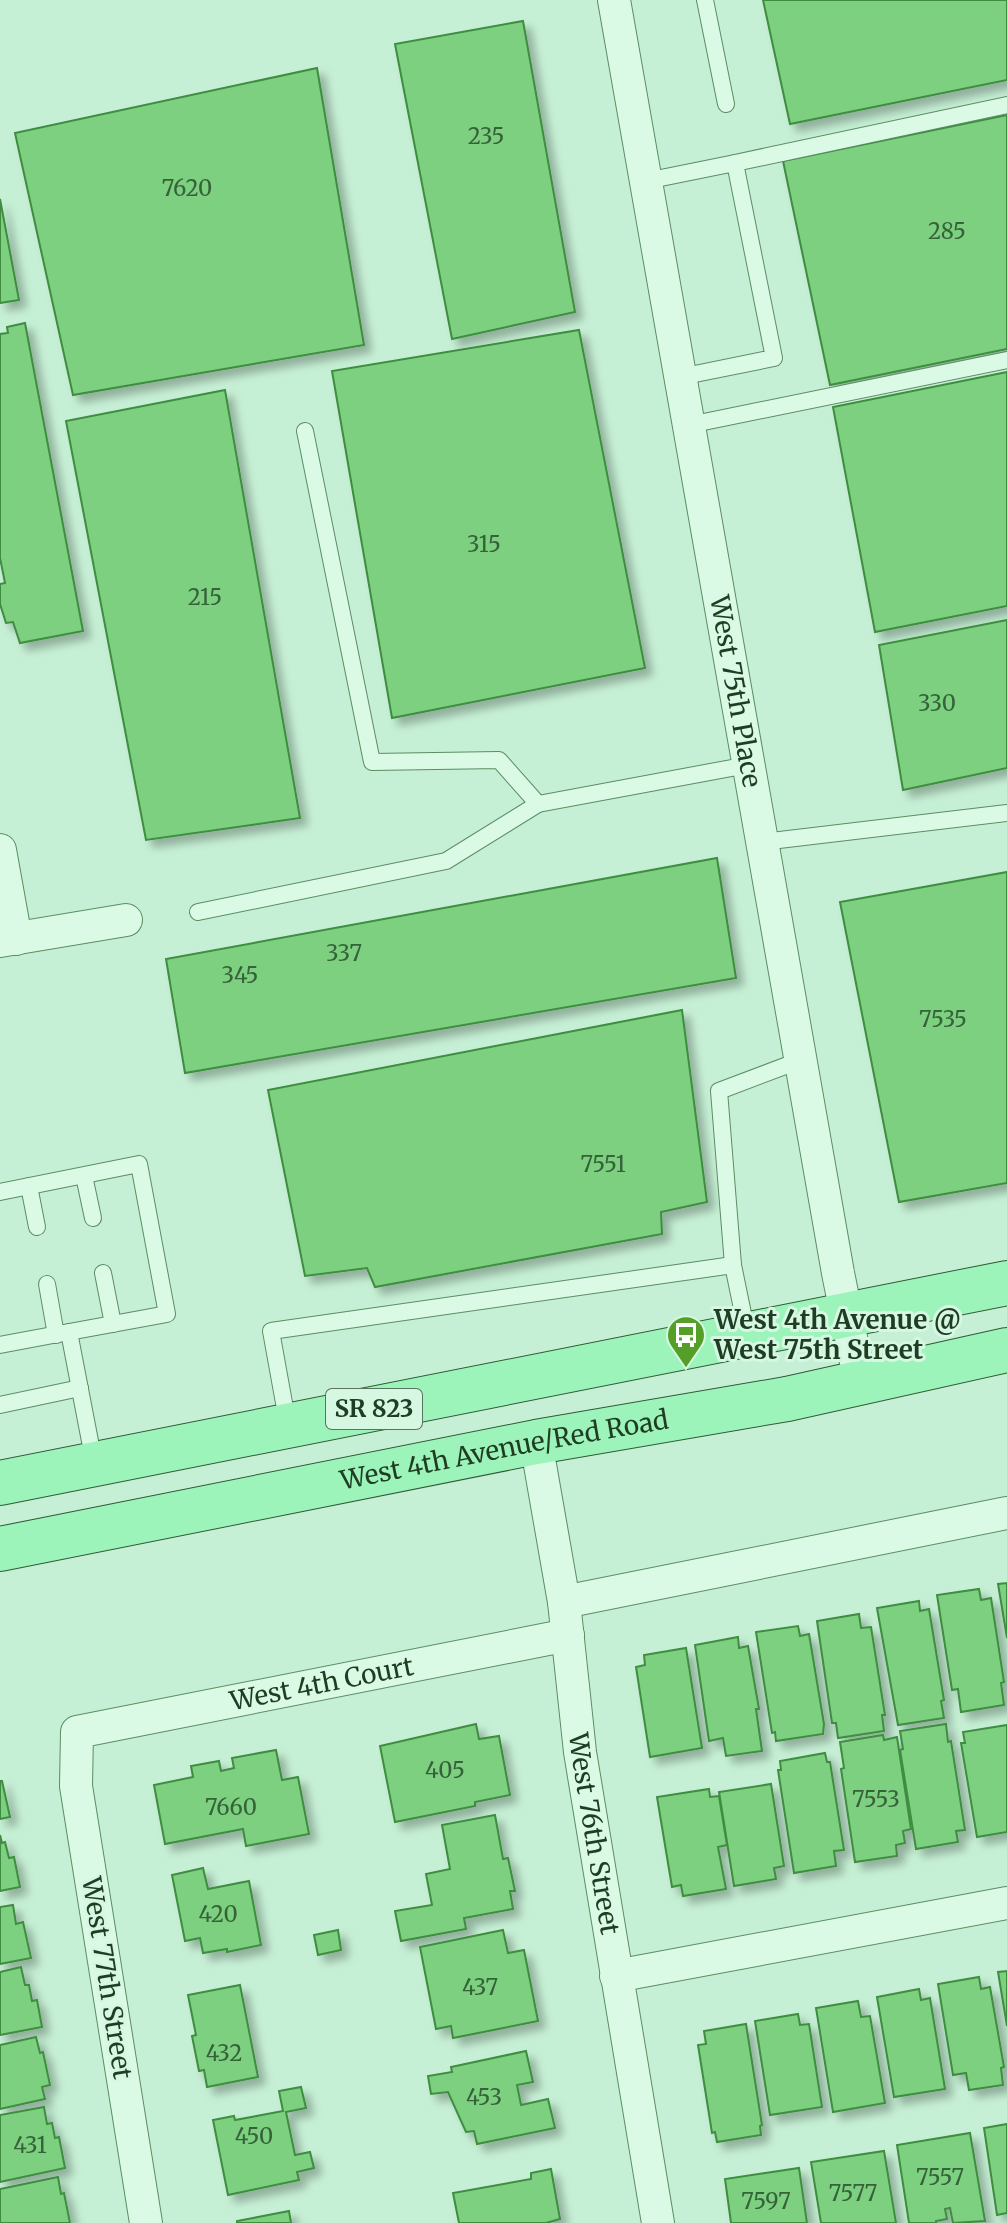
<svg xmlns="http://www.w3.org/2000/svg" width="1007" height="2223" viewBox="0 0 1007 2223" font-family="Merriweather,serif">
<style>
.building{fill:#7bd07f;stroke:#3f8d42;stroke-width:2;filter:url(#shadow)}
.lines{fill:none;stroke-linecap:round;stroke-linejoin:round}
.lane-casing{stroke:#5b8d63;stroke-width:18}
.street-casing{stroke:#5b8d63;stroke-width:34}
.primary-casing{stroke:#2f5b33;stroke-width:46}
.lane{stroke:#dafae5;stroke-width:16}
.street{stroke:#dafae5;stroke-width:32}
.primary{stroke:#9df4ba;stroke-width:44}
.labels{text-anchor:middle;stroke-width:6;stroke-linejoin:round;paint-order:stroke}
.number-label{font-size:22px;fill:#36623a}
.shield{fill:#d6f7e2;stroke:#56755c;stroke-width:2}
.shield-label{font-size:24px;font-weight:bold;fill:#1f3d23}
.street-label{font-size:26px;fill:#1f3d23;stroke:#d6f7e2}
.poi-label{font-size:26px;font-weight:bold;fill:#1f3d23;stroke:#d6f7e2;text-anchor:start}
</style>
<defs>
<filter id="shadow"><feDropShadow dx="7" dy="7" stdDeviation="4" flood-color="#0004"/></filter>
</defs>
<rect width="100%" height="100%" fill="#c6f0d5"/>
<!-- building -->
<g class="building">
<path d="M763,0h244v80l-217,44z"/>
<path d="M523,21l52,291 -123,27 -57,-295z"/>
<path d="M317,68l47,277 -291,50 -58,-262z"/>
<path d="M1007,115v234l-177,36 -47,-224z"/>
<path d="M0,199l19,101 -19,3z"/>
<path d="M25,323l58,308 -63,12 -7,-21 -7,1 -6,-19v-20l5,-1 -5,-25v-224l8,-1 -1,-6z"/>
<path d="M579,330l66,338 -253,50 -60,-347z"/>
<path d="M1007,372v234l-132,26 -42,-225z"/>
<path d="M225,390l75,428 -154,22 -80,-419z"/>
<path d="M1007,620v148l-104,22 -24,-145z"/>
<path d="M717,858l19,120 -551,95 -19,-114z"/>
<path d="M1007,872v311l-108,19 -59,-300z"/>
<path d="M682,1010l25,192 -46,10 1,22 -287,53 -8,-19 -62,8 -37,-186z"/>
<path d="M1007,1583v55l-9,-54z"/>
<path d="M979,1589l2,11 10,-2 13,84 -3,1 3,22 -43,7 -3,-23 -6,1 -15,-95z"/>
<path d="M919,1601l1,10 9,-2 15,91 -3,1 3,17 -46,7 -21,-117z"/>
<path d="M859,1614l2,14 10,-1 14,88h-3l2,16 -46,7 -2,-15h-4l-15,-102z"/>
<path d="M798,1626l2,10 9,-2 15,90 -1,10 -47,7 -1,-9 -3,1 -16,-101z"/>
<path d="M738,1637l1,11 9,-2 11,63h-3l6,42 -36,5 -3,-18 -14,3 -14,-96z"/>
<path d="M686,1648l16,100 -52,9 -14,-90 9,-2 -1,-10z"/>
<path d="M476,1724l3,15 20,-3 11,59 -35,7v4l-80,16 -15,-76z"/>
<path d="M946,1724l2,18 3,-1 14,89 -9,1 2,11 -42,7 -16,-99 3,-1 -3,-18z"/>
<path d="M1007,1725v107l-30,5 -16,-94h4l-2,-11z"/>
<path d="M883,1735l1,5 13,-3 14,92 -8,2 2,12 -9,2 1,11 -42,6 -14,-93 3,-1 -4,-26z"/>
<path d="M276,1750l6,30 16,-3 11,57 -63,12 -3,-17 -78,15 -11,-59 39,-8 -2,-11 28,-5 2,10 13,-3 -2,-10z"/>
<path d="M825,1753l2,9h3l14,88 -10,1 2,15 -42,7 -16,-103h3l-1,-9z"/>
<path d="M0,1781h2l8,36 -10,2z"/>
<path d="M771,1784l13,82 -10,2 2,11 -42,7 -15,-94z"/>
<path d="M709,1789l1,8 9,-1 8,49 -9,2 8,42 -43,7 -2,-11 -9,2 -15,-90z"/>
<path d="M495,1815l8,44 5,-1 7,33h-5l3,18 -49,9 2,11 -65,12 -6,-30 37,-6 -6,-31 24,-5 -8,-44z"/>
<path d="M0,1835l2,8 3,-1 4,16 5,-1 6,30 -20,4z"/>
<path d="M203,1868l5,21 41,-8 12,64 -34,7v-3l-24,4 -3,-15 -15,3 -13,-66z"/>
<path d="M13,1905l3,19 7,-2 8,36 -31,6v-57z"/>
<path d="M338,1930l3,20 -23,5 -4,-20z"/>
<path d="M503,1930l5,23 16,-3 14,71 -85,17 -2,-12 -15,3 -16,-82z"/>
<path d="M21,1967l4,18h4l3,16 5,-1 5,27 -42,8v-63z"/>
<path d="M1007,1971v55l-9,-54z"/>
<path d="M979,1977l2,12 9,-2 14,80 -3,1 2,17 -34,5 -3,-17 -13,2 -15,-91z"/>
<path d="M240,1985l18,92 -51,10 -3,-17 -5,1 -7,-35 4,-1 -8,-40z"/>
<path d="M919,1989l2,11 9,-2 15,91 -51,8 -17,-100z"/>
<path d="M858,2001l3,16 9,-1 15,87 -52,9 -17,-104z"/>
<path d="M798,2014l2,11 9,-1 13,83 -52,8 -15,-94z"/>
<path d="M746,2024l16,101 -2,1 1,9 -44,7 -2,-10 -3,1 -14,-88 8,-1 -2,-13z"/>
<path d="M36,2037l4,16 3,-1 7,33 -8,2 3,12 -45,10v-64z"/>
<path d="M526,2051l7,31 -16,3 4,20 27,-6 7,29 -78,16 -3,-13 -8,1 -18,-40 -17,2 -3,-18 24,-4 -1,-5z"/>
<path d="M301,2087l5,21 -20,4 9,43 15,-3 4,16 -17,4 2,8 -71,15 -15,-75 21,-4 1,4 48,-9 -4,-20z"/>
<path d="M44,2107l3,17 5,-1 3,15 4,-1 6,31 -65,14v-67z"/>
<path d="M1007,2124v89l-10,2 -13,-87z"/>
<path d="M970,2133l15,88 -32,2 -3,-15 -5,1 2,10 -11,2v2h-27l-12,-78z"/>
<path d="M884,2151l12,72h-75l-10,-61z"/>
<path d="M799,2168l8,55h-76l-6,-44z"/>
<path d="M551,2169l9,50 -14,4h-87l-6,-30 78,-14v-6z"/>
<path d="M58,2177l3,17 3,-1 6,30h-70v-34z"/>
<path d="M289,2211l2,12h-54v-2z"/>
</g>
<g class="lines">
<defs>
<g id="lane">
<path d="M705,0l21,104"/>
<path d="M735,163l272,-58"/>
<path d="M646,181l89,-18 39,195 -94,19"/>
<path d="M689,425l318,-65"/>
<path d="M305,431l67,331 127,-2 39,44 210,-39"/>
<path d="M762,842l245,-29"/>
<path d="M198,912l248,-51 92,-57"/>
<path d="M84,1176l9,42"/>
<path d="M29,1186l8,41"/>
<path d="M0,1192l139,-28 28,150 -98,18"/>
<path d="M103,1273l10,51"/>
<path d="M47,1284l9,51"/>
<path d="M747,1333l-14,-68 -14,-174 82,-31"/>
<path d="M0,1345l69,-13 25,130"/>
<path d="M0,1405l80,-17"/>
<path d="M288,1425l-17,-94 462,-66"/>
</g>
<g id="street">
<path id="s1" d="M614,0l224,1273 22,109"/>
<path d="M0,850l16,89"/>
<path d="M0,941l126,-21"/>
<path id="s2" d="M536,1442l28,160 16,150 78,471"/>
<path d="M564,1602l443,-89"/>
<path d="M616,1976l391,-73"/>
<path id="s3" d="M146,2223l-70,-437 1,-54 491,-97"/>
</g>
<g id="primary">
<path d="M0,1483l1007,-200"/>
<path id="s4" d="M0,1549l536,-107 251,-43 220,-49"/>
</g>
</defs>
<!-- lane casing -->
<use href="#lane" class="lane-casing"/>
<!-- street casing -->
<use href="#street" class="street-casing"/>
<!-- primary casing -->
<use href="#primary" class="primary-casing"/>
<!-- lane -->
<use href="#lane" class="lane"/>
<!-- street -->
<use href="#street" class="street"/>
<!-- primary -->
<use href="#primary" class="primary"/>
</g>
<!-- icons -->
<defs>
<symbol id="bus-pin" viewBox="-11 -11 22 30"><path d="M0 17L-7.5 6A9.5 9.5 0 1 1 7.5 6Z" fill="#549f28" stroke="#d6f7e2"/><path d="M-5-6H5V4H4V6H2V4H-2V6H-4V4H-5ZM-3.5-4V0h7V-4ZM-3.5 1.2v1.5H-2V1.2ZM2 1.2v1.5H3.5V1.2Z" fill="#fff"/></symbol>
</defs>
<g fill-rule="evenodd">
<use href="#bus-pin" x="664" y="1313" width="44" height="60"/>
</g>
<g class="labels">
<!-- number labels -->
<g class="number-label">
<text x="486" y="144">235</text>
<text x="187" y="196">7620</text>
<text x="947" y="239">285</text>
<text x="484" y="552">315</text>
<text x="205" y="605">215</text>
<text x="937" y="711">330</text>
<text x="344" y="961">337</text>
<text x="240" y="983">345</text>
<text x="943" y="1027">7535</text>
<text x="603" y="1172">7551</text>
<text x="445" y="1778">405</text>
<text x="876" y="1807">7553</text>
<text x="231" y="1815">7660</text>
<text x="218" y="1922">420</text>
<text x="480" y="1995">437</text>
<text x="224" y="2061">432</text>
<text x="484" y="2105">453</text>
<text x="254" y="2144">450</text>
<text x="30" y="2153">431</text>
<text x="940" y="2185">7557</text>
<text x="853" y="2201">7577</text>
<text x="766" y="2209">7597</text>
</g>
<!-- shield labels -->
<rect class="shield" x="326" y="1389" width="96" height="40" rx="6"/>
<g class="shield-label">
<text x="374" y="1417">SR 823</text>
</g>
<!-- street labels -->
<g class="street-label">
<text dy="9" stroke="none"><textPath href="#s1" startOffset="702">West 75th Place</textPath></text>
<text dy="9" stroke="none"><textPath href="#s4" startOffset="514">West 4th Avenue/Red Road</textPath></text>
<text dy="9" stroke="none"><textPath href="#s3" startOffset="746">West 4th Court</textPath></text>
<text dy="9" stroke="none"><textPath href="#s2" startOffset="396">West 76th Street</textPath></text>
<text transform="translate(107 1978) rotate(81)" y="9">West 77th Street</text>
</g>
<!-- poi labels -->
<g class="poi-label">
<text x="714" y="1329">West 4th Avenue @<tspan x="714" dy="30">West 75th Street</tspan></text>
</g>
</g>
</svg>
